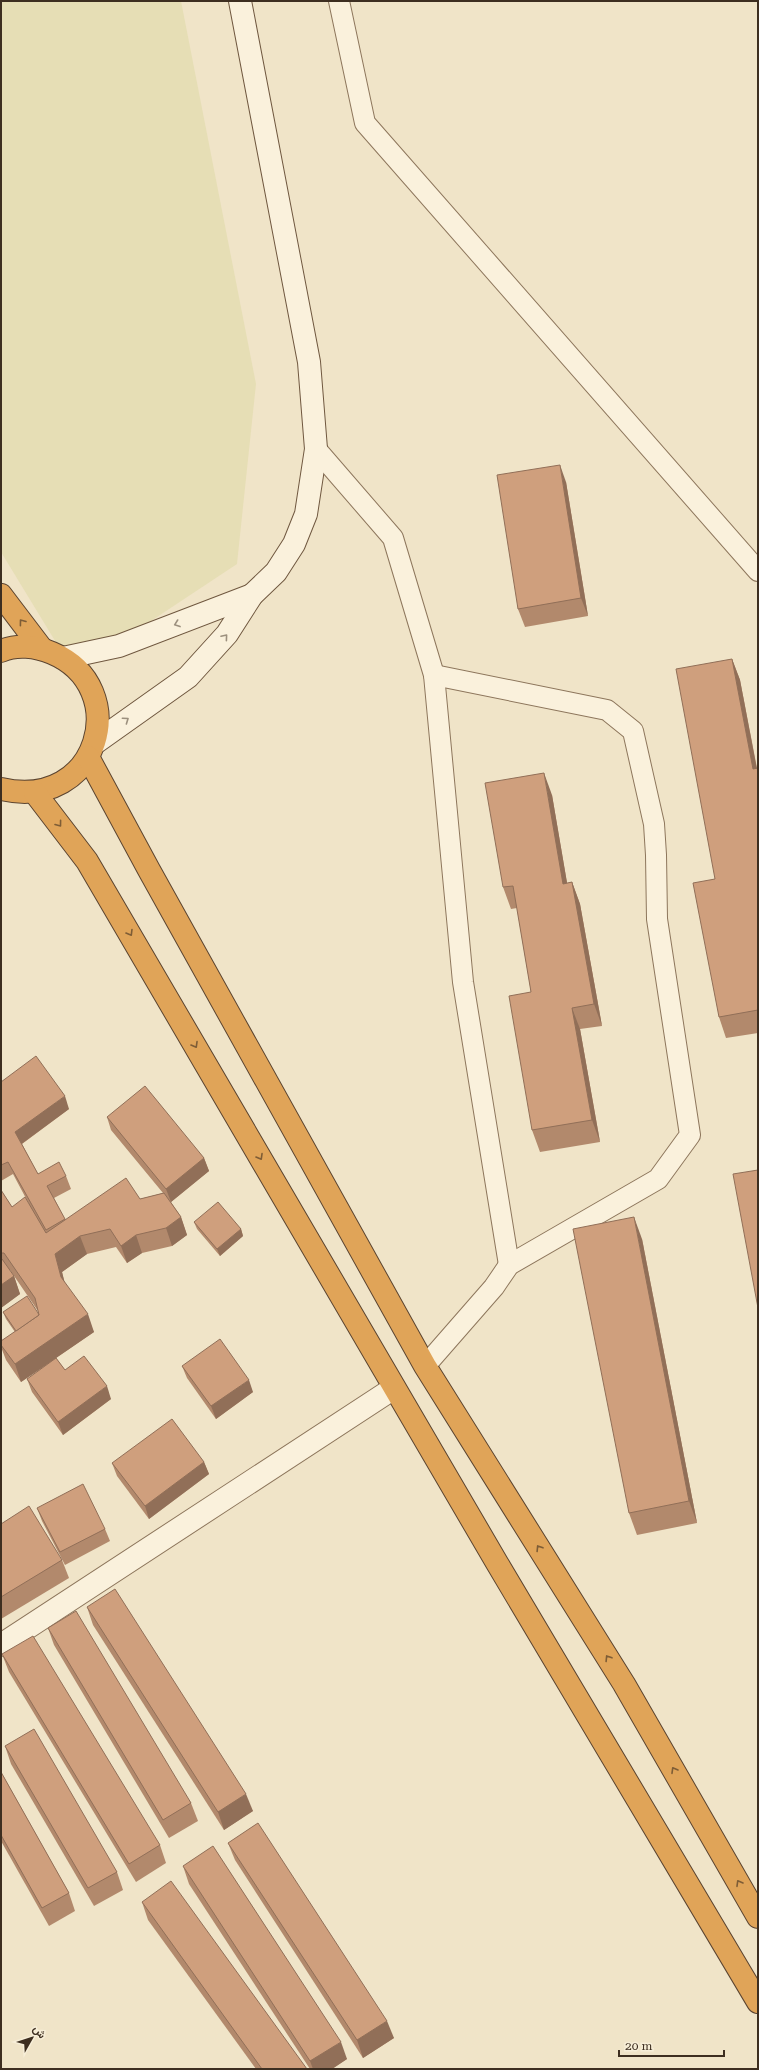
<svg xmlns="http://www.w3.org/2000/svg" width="759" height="2070" viewBox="0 0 759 2070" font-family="'Roboto Serif',Vazirmatn,serif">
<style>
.farmland{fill:#e6deb5}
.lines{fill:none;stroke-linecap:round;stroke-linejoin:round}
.lane-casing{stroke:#8d765c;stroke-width:22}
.street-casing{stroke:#8d765c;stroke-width:24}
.secondary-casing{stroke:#6f573f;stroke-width:24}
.highway-casing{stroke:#5b4430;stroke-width:24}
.lane{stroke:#faf1dc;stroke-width:20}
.street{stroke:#faf1dc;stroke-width:22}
.secondary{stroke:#faf1dc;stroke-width:22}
.highway{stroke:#e0a458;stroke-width:22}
.wall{fill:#b2896c}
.shaded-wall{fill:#916f58}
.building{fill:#cf9f7d;stroke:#916f58}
.oneway{stroke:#7e5d36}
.oneway2{stroke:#9c907e}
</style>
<rect width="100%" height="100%" fill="#f0e4c8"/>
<!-- farmland -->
<path class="farmland" d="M1,1h180l75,383 -19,180 -163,108 -73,-120z"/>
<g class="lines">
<defs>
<g id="lane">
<path d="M339,1l26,122 393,448"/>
<path d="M316,449l77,89 41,137 29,307 46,283"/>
<path d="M425,1366l69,-79 15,-22 149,-86 32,-44 -33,-216 -1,-64 -2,-31 -21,-93 -26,-21 -173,-35"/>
</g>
<path id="street" d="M1,1645l393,-257"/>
<g id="secondary">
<path d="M63,658l56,-12 133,-51"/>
<path d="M95,743l93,-66 39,-43 25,-39 24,-23 18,-28 12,-30 10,-65 -7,-87 -69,-361"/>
</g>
<g id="highway">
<path d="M1,595l41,54"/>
<path d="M1,651c15,-7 35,-5 51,2 81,34 48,159 -51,136"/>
<path d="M88,757l61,113 276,496 199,318 134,233"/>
<path d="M35,793l52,68 410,702 261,439"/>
</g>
</defs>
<!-- lane casing -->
<use href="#lane" class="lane-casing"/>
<!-- street casing -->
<use href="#street" class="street-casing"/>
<!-- secondary casing -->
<use href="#secondary" class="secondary-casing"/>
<!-- highway casing -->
<use href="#highway" class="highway-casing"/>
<!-- lane -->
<use href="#lane" class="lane"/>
<!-- street -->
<use href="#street" class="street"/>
<!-- secondary -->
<use href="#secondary" class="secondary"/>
<!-- highway -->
<use href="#highway" class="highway"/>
</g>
<!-- wall -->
<g class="wall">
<path d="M566,482l22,134 -63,11 -7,-18z"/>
<path d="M732,659l8,21 17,88h1v265l-32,5 -7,-21 -4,-138z"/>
<path d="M552,795l15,88 5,-1 8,22 22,122 -22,3 20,113 -60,10 -8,-22 -1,-138 -14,-84 -6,1 -8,-22z"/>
<path d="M1,1082l68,27 -47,35 16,30 28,2 5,13 -17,9 11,22 75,-21 23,-6 -52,-63 -4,-13 97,41 5,13 -38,31 10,15 6,18 -15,11 -30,7 -15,10 -11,-16 -29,7 -25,18 2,9 30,51 -38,26 9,12 46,29 -48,36 -31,-43 -5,-13 27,-19 -33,22 -15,-22 -5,-13v-6l14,-9 -9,-13 -3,-7 35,1v-2l-28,-41v1l4,5 6,18 -19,14v-118l11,17 17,-3 -16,-30 -12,7z"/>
<path d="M194,1222l47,7 2,7 -23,20 -23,-27z"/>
<path d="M642,1239l55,284 -60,12 -8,-22z"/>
<path d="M182,1366l71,26 -37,27 -29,-41z"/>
<path d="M204,1462l5,12 -60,45 -32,-43 -5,-13z"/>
<path d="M37,1508l68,21 5,12 -45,24 -23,-44z"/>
<path d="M1,1524l61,36 7,18 -68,41z"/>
<path d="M87,1607l166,204 -29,19 -131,-205z"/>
<path d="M48,1628l143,175 7,18 -29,17 -115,-193z"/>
<path d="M2,1654l158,191 6,18 -30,19 -127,-210z"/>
<path d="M5,1746l112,126 6,18 -29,16 -83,-142z"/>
<path d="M1,1772l68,121 6,18 -26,15 -48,-85z"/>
<path d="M228,1843l166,195 -31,20 -128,-198z"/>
<path d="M183,1866l164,193 -15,10h-22l-121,-185z"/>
<path d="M142,1902l165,167h-51l-108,-149z"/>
</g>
<!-- shaded-wall -->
<g class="shaded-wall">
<path d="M560,465l6,17 22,134 -7,-18z"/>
<path d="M732,659l8,21 18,95 -5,-6z"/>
<path d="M544,773l8,22 19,111 -8,-22z"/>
<path d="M572,882l8,22 22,122 -8,-22z"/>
<path d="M572,1008l8,21 20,113 -8,-22z"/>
<path d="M65,1096l4,13 -49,36 -5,-13z"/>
<path d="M204,1158l5,13 -38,31 -5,-13z"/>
<path d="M181,1217l6,18 -15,11 -6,-18z"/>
<path d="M634,1217l8,22 55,284 -8,-22z"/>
<path d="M241,1229l2,7 -23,20 -3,-7z"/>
<path d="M136,1235l6,18 -15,10 -6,-17z"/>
<path d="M80,1236l7,18 -25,18 6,23 -7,-18 -6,-23z"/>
<path d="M14,1276l6,18 -19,14v-23z"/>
<path d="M88,1314l6,18 -73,50 -6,-18z"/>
<path d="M249,1380l4,12 -37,27 -5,-13z"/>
<path d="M107,1386l4,13 -48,36 -5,-13z"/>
<path d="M204,1462l5,12 -60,45 -4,-13z"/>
<path d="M246,1794l7,17 -29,19 -6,-18z"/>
<path d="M387,2021l7,17 -31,20 -6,-18z"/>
<path d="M341,2042l6,17 -15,10h-19l-3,-8z"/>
</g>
<!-- building -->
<g class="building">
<path d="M560,465l21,133 -63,11 -21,-134z"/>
<path d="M732,659l21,110 5,-1v242l-39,7 -26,-134 22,-4 -39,-210z"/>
<path d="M544,773l19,111 9,-2 22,122 -22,4 20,112 -60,10 -23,-134 22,-4 -18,-106 -10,1 -18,-104z"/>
<path d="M36,1056l29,40 -50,36 23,42 21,-12 7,14 -19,10 18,33 -19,11 -38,-68 -7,3v-83z"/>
<path d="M145,1086l59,72 -38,31 -59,-72z"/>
<path d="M758,1170v138l-25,-134z"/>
<path d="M126,1178l14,21 24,-6 17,24 -15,11 -30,7 -15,11 -11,-17 -30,7 -25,18 6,23 27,37 -73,50 -14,-19v-4l38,-26 -4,-17 -31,-45h-3v-63l11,17 13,-10 21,36z"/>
<path d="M218,1202l23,27 -24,20 -23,-27z"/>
<path d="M634,1217l55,284 -60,12 -56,-284z"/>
<path d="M2,1259l12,17 -13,9v-25z"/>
<path d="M27,1296l11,17 1,2 -23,16 -13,-19z"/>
<path d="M220,1339l29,41 -38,26 -29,-40z"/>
<path d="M84,1356l23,30 -49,36 -31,-43 29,-21 9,12z"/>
<path d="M172,1419l32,43 -59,44 -33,-43z"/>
<path d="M83,1484l22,45 -45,23 -23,-44z"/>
<path d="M29,1506l33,54 -61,37v-73z"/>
<path d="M115,1589l131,205 -28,18 -131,-205z"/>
<path d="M76,1611l115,192 -28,17 -115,-192z"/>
<path d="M33,1636l127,209 -31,19 -127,-210z"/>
<path d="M34,1729l83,143 -29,16 -83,-142z"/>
<path d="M1,1772l68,121 -27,15 -41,-73z"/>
<path d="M258,1823l129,198 -30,19 -129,-197z"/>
<path d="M213,1846l128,196 -31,19 -127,-195z"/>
<path d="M171,1881l136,188h-45l-120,-167z"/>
</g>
<!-- one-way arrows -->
<defs><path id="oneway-chevron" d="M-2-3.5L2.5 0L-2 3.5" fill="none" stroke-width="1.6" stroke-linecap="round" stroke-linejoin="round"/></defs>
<g class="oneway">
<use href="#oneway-chevron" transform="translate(22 622) rotate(-127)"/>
<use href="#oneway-chevron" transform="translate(59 824) rotate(53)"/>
<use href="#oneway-chevron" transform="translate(130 933) rotate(59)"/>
<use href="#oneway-chevron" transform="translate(195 1045) rotate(60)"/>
<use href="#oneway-chevron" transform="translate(260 1157) rotate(60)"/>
<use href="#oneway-chevron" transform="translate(539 1548) rotate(-122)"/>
<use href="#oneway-chevron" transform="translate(608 1658) rotate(-122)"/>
<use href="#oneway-chevron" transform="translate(674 1770) rotate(-120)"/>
<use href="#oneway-chevron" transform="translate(739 1883) rotate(-120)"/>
</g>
<g class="oneway2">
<use href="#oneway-chevron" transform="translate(177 624) rotate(160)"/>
<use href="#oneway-chevron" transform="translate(225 637) rotate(-50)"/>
<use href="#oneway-chevron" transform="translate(126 720) rotate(-35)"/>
</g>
<!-- border -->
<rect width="759" height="2070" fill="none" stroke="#3d2e20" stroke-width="4"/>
<!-- north arrow -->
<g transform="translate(32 2038) rotate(51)" stroke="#f7eed8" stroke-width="3" paint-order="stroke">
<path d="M0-3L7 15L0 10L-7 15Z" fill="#3d2e20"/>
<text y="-6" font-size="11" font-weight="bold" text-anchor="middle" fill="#3d2e20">ش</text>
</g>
<!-- scale -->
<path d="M619 2050v6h105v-6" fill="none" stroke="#3d2e20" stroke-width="2"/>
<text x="625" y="2050" font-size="12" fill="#3d2e20" stroke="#f7eed8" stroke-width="3" paint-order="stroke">20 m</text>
</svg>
